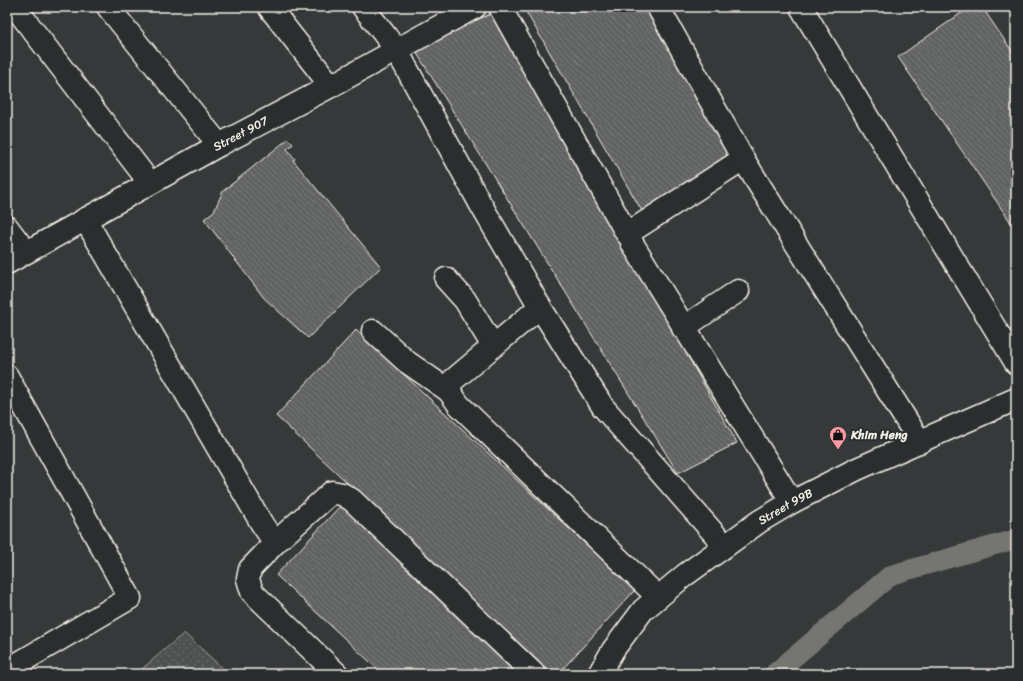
<svg xmlns="http://www.w3.org/2000/svg" width="1023" height="681" viewBox="0 0 1023 681" font-family="Sriracha,sans-serif">
<style>
.grass{fill:url(#grass-dots);stroke:#a1a19c}
.lines{fill:none;stroke-linecap:round;stroke-linejoin:round}
.canal{stroke:#757572;stroke-width:20}
.building{fill:url(#building-back-hatch);stroke:#f4f1e8}
.minor-casing{stroke:#f4f1e8;stroke-width:25}
.minor{stroke:#2a2d2e;stroke-width:22}
.labels{text-anchor:middle;stroke-width:4;stroke-linejoin:round;paint-order:stroke}
.street-label{font-size:12px;fill:#f4f1e8;stroke:#2a2d2e}
.poi-label{font-size:12px;font-weight:bold;fill:#f4f1e8;stroke:#2a2d2e;text-anchor:start}
</style>
<defs>
<pattern id="grass-dots" width="8" height="8" patternUnits="userSpaceOnUse"><rect width="8" height="8" fill="#4e514f"/><path d="M2 2h.1M6 6h.1" fill="none" stroke="#686a68" stroke-width="1.8" stroke-linecap="round"/></pattern>
<pattern id="building-back-hatch" width="6" height="6" patternUnits="userSpaceOnUse"><rect width="6" height="6" fill="#616362"/><path d="M-1 5l2 2M0 0l6 6M5-1l2 2" fill="none" stroke="#787a78"/></pattern>
</defs>
<rect width="100%" height="100%" fill="#363939"/>
<filter id="ink" filterUnits="userSpaceOnUse"><feTurbulence type="fractalNoise" baseFrequency=".025" numOctaves="2"/><feDisplacementMap in="SourceGraphic" scale="8" xChannelSelector="R" yChannelSelector="G"/><feConvolveMatrix kernelMatrix="1 2 1 2 8 2 1 2 1" color-interpolation-filters="sRGB"/></filter>
<g filter="url(#ink)">
<!-- grass -->
<path class="grass" d="M184,633l45,41h-93z"/>
<g class="lines">
<!-- canal -->
<path class="canal" d="M774,674l117,-99 125,-36"/>
</g>
<!-- building -->
<g class="building">
<path d="M531,7h117l87,150 -93,54 -117,-201z"/>
<path d="M970,7h12l34,50v173l-118,-173z"/>
<path d="M493,13l244,430 -59,30 -265,-426z"/>
<path d="M288,139l5,5 -6,5 8,10 -2,1 88,107 -73,71 -44,-40 -60,-79 10,-8 9,-20z"/>
<path d="M356,330l279,260 -77,84h-6l-276,-258z"/>
<path d="M342,504l184,170h-143l-107,-99z"/>
</g>
<g class="lines">
<defs>
<g id="minor">
<path d="M15,7l135,176"/>
<path d="M108,7l111,138"/>
<path d="M269,7l62,79"/>
<path d="M363,7l33,42 85,156 59,102 63,100 122,139"/>
<path d="M500,7l127,227 116,-75"/>
<path d="M658,7l85,152 177,283"/>
<path d="M801,7l215,356"/>
<path d="M85,219l177,305 13,19"/>
<path d="M7,227l19,25"/>
<path d="M632,243l160,259"/>
<path id="s1" d="M7,263l212,-118 112,-59 144,-79"/>
<path d="M446,279l19,21 28,46"/>
<path d="M683,328l55,-37"/>
<path d="M373,331l34,31 42,29 10,14 199,192"/>
<path d="M7,376l123,222 -123,72"/>
<path d="M449,391l3,-10 88,-74"/>
<path d="M337,674l-85,-82 -4,-13 2,-10 25,-26 57,-51 10,2 10,6 182,174"/>
<path id="s2" d="M599,674l14,-24 30,-40 42,-35 75,-54 32,-19 65,-33 159,-70"/>
</g>
</defs>
<!-- minor casing -->
<use href="#minor" class="minor-casing"/>
<!-- minor -->
<use href="#minor" class="minor"/>
</g>
</g>
<!-- icons -->
<defs>
<symbol id="shop-pin" viewBox="-11 -11 22 30"><path d="M0 17L-7.5 6A9.5 9.5 0 1 1 7.5 6Z" fill="#ff9aa2" stroke="#2a2d2e"/><path d="M-5-2.5h2.3a2.7 3.5 0 0 1 5.4 0H5L5.5 6h-11ZM-1.5-2.5h3a1.5 2.3 0 0 0-3 0Z" fill="#111"/></symbol>
</defs>
<g fill-rule="evenodd">
<use href="#shop-pin" x="828" y="425" width="20" height="27"/>
</g>
<g class="labels">
<!-- street labels -->
<g class="street-label">
<text dy="4" stroke="none"><textPath href="#s1" startOffset="267">Street 907</textPath></text>
<text dy="4" stroke="none"><textPath href="#s2" startOffset="254">Street 99B</textPath></text>
</g>
<!-- poi labels -->
<g class="poi-label">
<text x="851" y="439">Khim Heng</text>
</g>
</g>
<!-- margin -->
<rect width="1023" height="681" fill="none" stroke="#2a2d2e" stroke-width="24"/>
<rect x="12" y="12" width="999" height="657" fill="none" stroke="#f4f1e8" stroke-width="1.5" filter="url(#ink)"/>
</svg>
